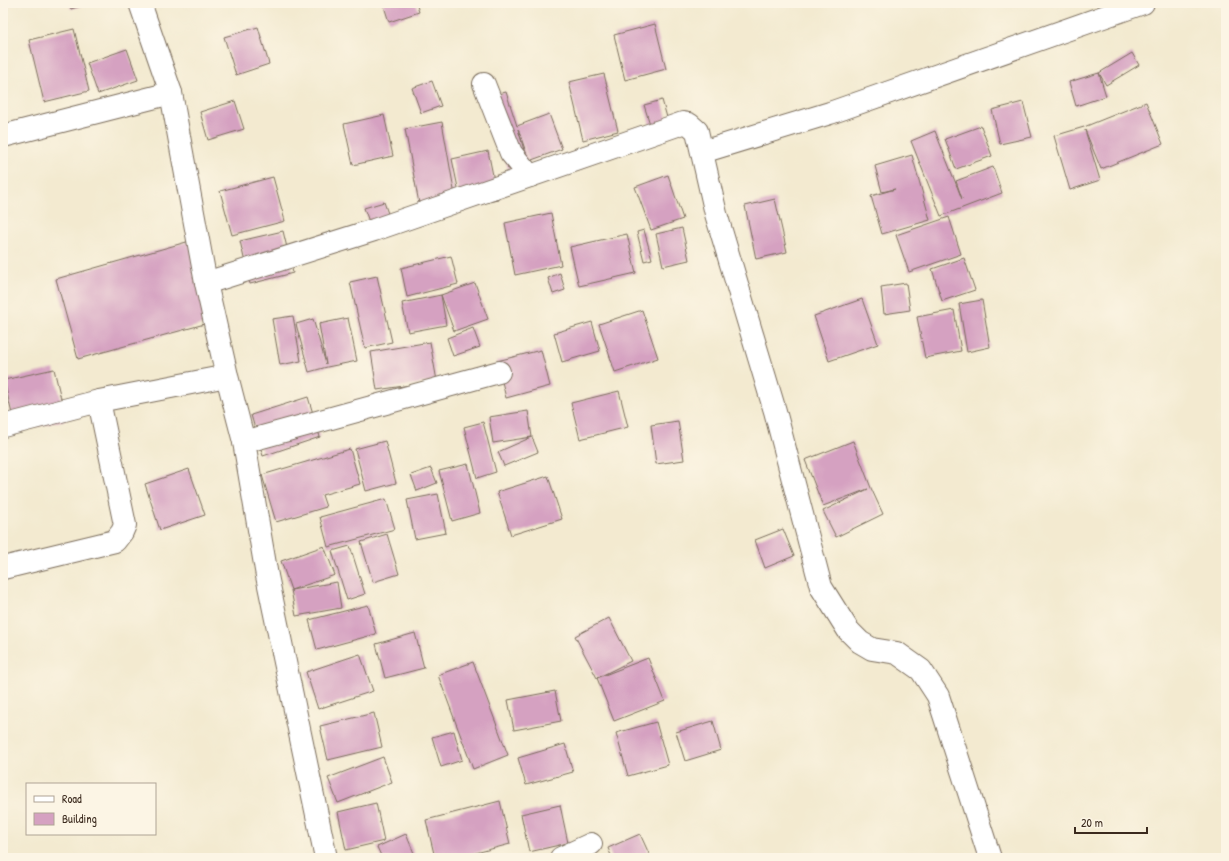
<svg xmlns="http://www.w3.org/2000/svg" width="1229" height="861" viewBox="0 0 1229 861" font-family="'Patrick Hand',sans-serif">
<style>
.building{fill:#d5a1c1}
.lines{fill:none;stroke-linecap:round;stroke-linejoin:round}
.minor-casing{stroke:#7b6d5c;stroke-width:24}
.minor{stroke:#fff;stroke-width:22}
</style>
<rect width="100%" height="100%" fill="#fcf5e5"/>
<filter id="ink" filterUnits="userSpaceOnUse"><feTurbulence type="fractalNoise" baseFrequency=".025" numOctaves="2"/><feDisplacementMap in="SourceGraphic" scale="8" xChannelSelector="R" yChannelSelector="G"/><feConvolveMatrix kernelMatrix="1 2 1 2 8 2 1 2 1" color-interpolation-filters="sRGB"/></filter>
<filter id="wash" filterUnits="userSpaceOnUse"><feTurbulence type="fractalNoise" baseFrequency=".012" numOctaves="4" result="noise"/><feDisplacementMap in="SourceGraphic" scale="16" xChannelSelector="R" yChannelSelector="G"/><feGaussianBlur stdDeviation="0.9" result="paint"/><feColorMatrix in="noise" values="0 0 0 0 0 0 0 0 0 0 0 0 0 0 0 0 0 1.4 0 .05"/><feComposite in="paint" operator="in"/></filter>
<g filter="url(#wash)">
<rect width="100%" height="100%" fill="#f3ead0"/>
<g id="blocks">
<!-- building -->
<g class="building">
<path d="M69,3h21l-19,6z"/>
<path d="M383,3h33l3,9 -30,10z"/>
<path d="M655,24l11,45 -41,11 -11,-45z"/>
<path d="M258,27l11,37 -33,11 -12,-38z"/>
<path d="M74,29l15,62 -45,11 -15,-62z"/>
<path d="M127,49l11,31 -40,14 -11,-31z"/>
<path d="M1132,53l7,12 -33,20 -7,-12z"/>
<path d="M1099,73l7,23 -30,10 -7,-24z"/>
<path d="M604,74l14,57 -35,9 -14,-58z"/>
<path d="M432,81l9,25 -20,7 -9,-25z"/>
<path d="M506,92l11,34 32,-12 13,35 -33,12 -11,-32 10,35 -20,5 -21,-72z"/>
<path d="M662,100l8,28 -17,6 -9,-29z"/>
<path d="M235,101l9,28 -36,11 -8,-28z"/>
<path d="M1023,102l9,35 -32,7 -8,-34z"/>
<path d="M1146,102l17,42 -62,25 -16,-39 15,50 -30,10 -16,-54 30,-9z"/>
<path d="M384,115l9,41 -40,9 -9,-41z"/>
<path d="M442,122l15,85 -36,7 -16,-85z"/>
<path d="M981,126l11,30 -36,13 -11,-30z"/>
<path d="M935,131l27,68 -6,-18 37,-14 9,26 -61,23 -30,-75z"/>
<path d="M488,151l10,49 -36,7 -10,-48z"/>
<path d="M912,155l18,65 -48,14 -11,-38 24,-7 -13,3 -7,-26z"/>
<path d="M668,175l15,44 -32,11 -16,-43z"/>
<path d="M273,177l12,44 -53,14 -12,-44z"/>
<path d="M775,199l12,53 -31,7 -11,-53z"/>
<path d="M384,202l10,29 -19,7 -11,-30z"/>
<path d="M551,213l10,52 -46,10 -10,-52z"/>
<path d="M949,217l12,37 -52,18 -13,-37z"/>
<path d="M682,228l7,32 -26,6 -7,-32z"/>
<path d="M644,230l8,29 -8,2 -7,-29z"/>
<path d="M283,231l10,42 -43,11 -10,-43z"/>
<path d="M627,234l9,39 -57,13 -9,-39z"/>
<path d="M197,239l22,81 -141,39 -22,-80z"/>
<path d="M451,256l7,28 -51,13 -6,-29z"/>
<path d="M964,258l11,32 -33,11 -10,-32z"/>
<path d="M560,273l5,17 -12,4 -5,-16z"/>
<path d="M377,276l15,66 -27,6 -15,-66z"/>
<path d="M475,283l13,36 -34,12 -13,-36 5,30 -38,7 -6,-29 39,-8z"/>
<path d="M906,283l4,27 -26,4 -3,-27z"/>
<path d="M862,299l16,45 -49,17 -15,-45z"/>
<path d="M982,300l8,47 -23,5 -8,-48z"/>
<path d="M642,310l16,48 -43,14 -16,-48z"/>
<path d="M954,310l7,41 -36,7 -8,-41z"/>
<path d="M293,316l8,45 -21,4 -8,-46z"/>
<path d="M348,318l9,43 -30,6 -18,5 -13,-48 17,-5 13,45 -7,-40z"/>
<path d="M592,322l8,29 -38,11 -8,-29z"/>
<path d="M473,328l7,19 -27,9 -6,-18z"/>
<path d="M430,342l7,39 -60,9 -6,-38z"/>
<path d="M541,350l9,36 -44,12 -9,-37z"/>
<path d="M54,369l12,51 -50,11 -12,-51z"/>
<path d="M619,391l9,36 -48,12 -9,-36z"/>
<path d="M308,397l12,40 -57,19 -12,-41z"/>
<path d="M528,411l4,26 -39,6 -4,-26z"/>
<path d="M678,421l6,39 -28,4 -5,-39z"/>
<path d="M483,422l13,50 -19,6 -13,-51z"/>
<path d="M532,437l6,15 -34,14 -6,-14z"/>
<path d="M385,441l11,42 -30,8 -11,-42z"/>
<path d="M853,441l18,47 12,26 -47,23 -13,-26 45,-22 -45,17 -18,-46z"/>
<path d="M350,449l10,35 -38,11 4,12 -50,15 -14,-47z"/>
<path d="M468,464l12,49 -28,8 -13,-50z"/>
<path d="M431,468l6,15 -20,8 -6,-16z"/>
<path d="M189,469l16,46 -45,15 -15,-46z"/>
<path d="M548,476l14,43 -51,16 -14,-43z"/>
<path d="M438,494l8,39 -31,6 -8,-39z"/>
<path d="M386,499l9,30 -67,18 -8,-30z"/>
<path d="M783,529l11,27 -29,12 -10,-28z"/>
<path d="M387,534l12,40 -26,8 -12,-40z"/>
<path d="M324,546l11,29 -44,15 46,-8 4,26 -45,8 -5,-26 -10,-29z"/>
<path d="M350,546l15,48 -18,6 -15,-49z"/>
<path d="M368,605l8,29 -59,16 -8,-30z"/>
<path d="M609,618l22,43 -34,17 -22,-42z"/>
<path d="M415,633l9,35 -39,10 -9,-34z"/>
<path d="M360,654l13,37 -55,18 -12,-37z"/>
<path d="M648,658l17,43 -51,20 -17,-43z"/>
<path d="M473,662l35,93 -35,14 -35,-94z"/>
<path d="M555,691l6,30 -47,9 -6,-30z"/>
<path d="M374,713l8,34 -54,13 -8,-34z"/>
<path d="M713,721l8,29 -36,11 -9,-29z"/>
<path d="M656,722l12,43 -40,11 -12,-43z"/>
<path d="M454,731l8,29 -21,7 -9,-30z"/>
<path d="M565,744l8,28 -47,13 -8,-27z"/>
<path d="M383,757l9,25 -54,21 -10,-25z"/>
<path d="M500,801l10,43 -53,14h-22l-9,-38z"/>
<path d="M376,803l8,38 -38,9 -8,-38z"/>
<path d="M560,805l8,38 -39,9 -8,-38z"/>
<path d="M406,834l10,24h-34l-5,-11z"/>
<path d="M640,834l11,24h-39l-4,-10z"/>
</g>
</g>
</g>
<g filter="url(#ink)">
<use href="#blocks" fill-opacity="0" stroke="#7b6d5c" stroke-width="1"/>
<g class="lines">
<defs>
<g id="minor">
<path d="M140,3l31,90 35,190 21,93 17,66 23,134 59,282"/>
<path d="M484,84l27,69 19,23"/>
<path d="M3,136l168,-43"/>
<path d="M702,152l128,-39 313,-110"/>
<path d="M206,283l168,-53 309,-107 6,1 8,7 19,83 59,197 46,176 27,43 12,12 12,7 25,4 24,17 17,26 52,162"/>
<path d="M3,426l96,-25 128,-25"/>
<path d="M244,442l255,-70"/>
<path d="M3,568l112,-27 7,-9 3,-7 -26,-124"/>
<path d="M561,858l30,-14"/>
</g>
</defs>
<!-- minor casing -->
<use href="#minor" class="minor-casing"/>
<!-- minor -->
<use href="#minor" class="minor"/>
</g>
</g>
<!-- margin -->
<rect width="1229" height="861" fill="none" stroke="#fcf5e5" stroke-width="16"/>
<!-- legend -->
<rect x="26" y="783" width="130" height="52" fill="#fcf5e5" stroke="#afa495"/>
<rect x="34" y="796" width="20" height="6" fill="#ffffff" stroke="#afa495"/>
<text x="62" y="803" font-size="12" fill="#3b2a1e">Road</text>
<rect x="34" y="813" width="20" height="12" fill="#d5a1c1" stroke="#afa495"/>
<text x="62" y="823" font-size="12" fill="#3b2a1e">Building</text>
<!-- scale -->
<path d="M1075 827v6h72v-6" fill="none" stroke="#3b2a1e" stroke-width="2"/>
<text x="1081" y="827" font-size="12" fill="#3b2a1e" stroke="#fcf5e5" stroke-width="3" paint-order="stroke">20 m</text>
</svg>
